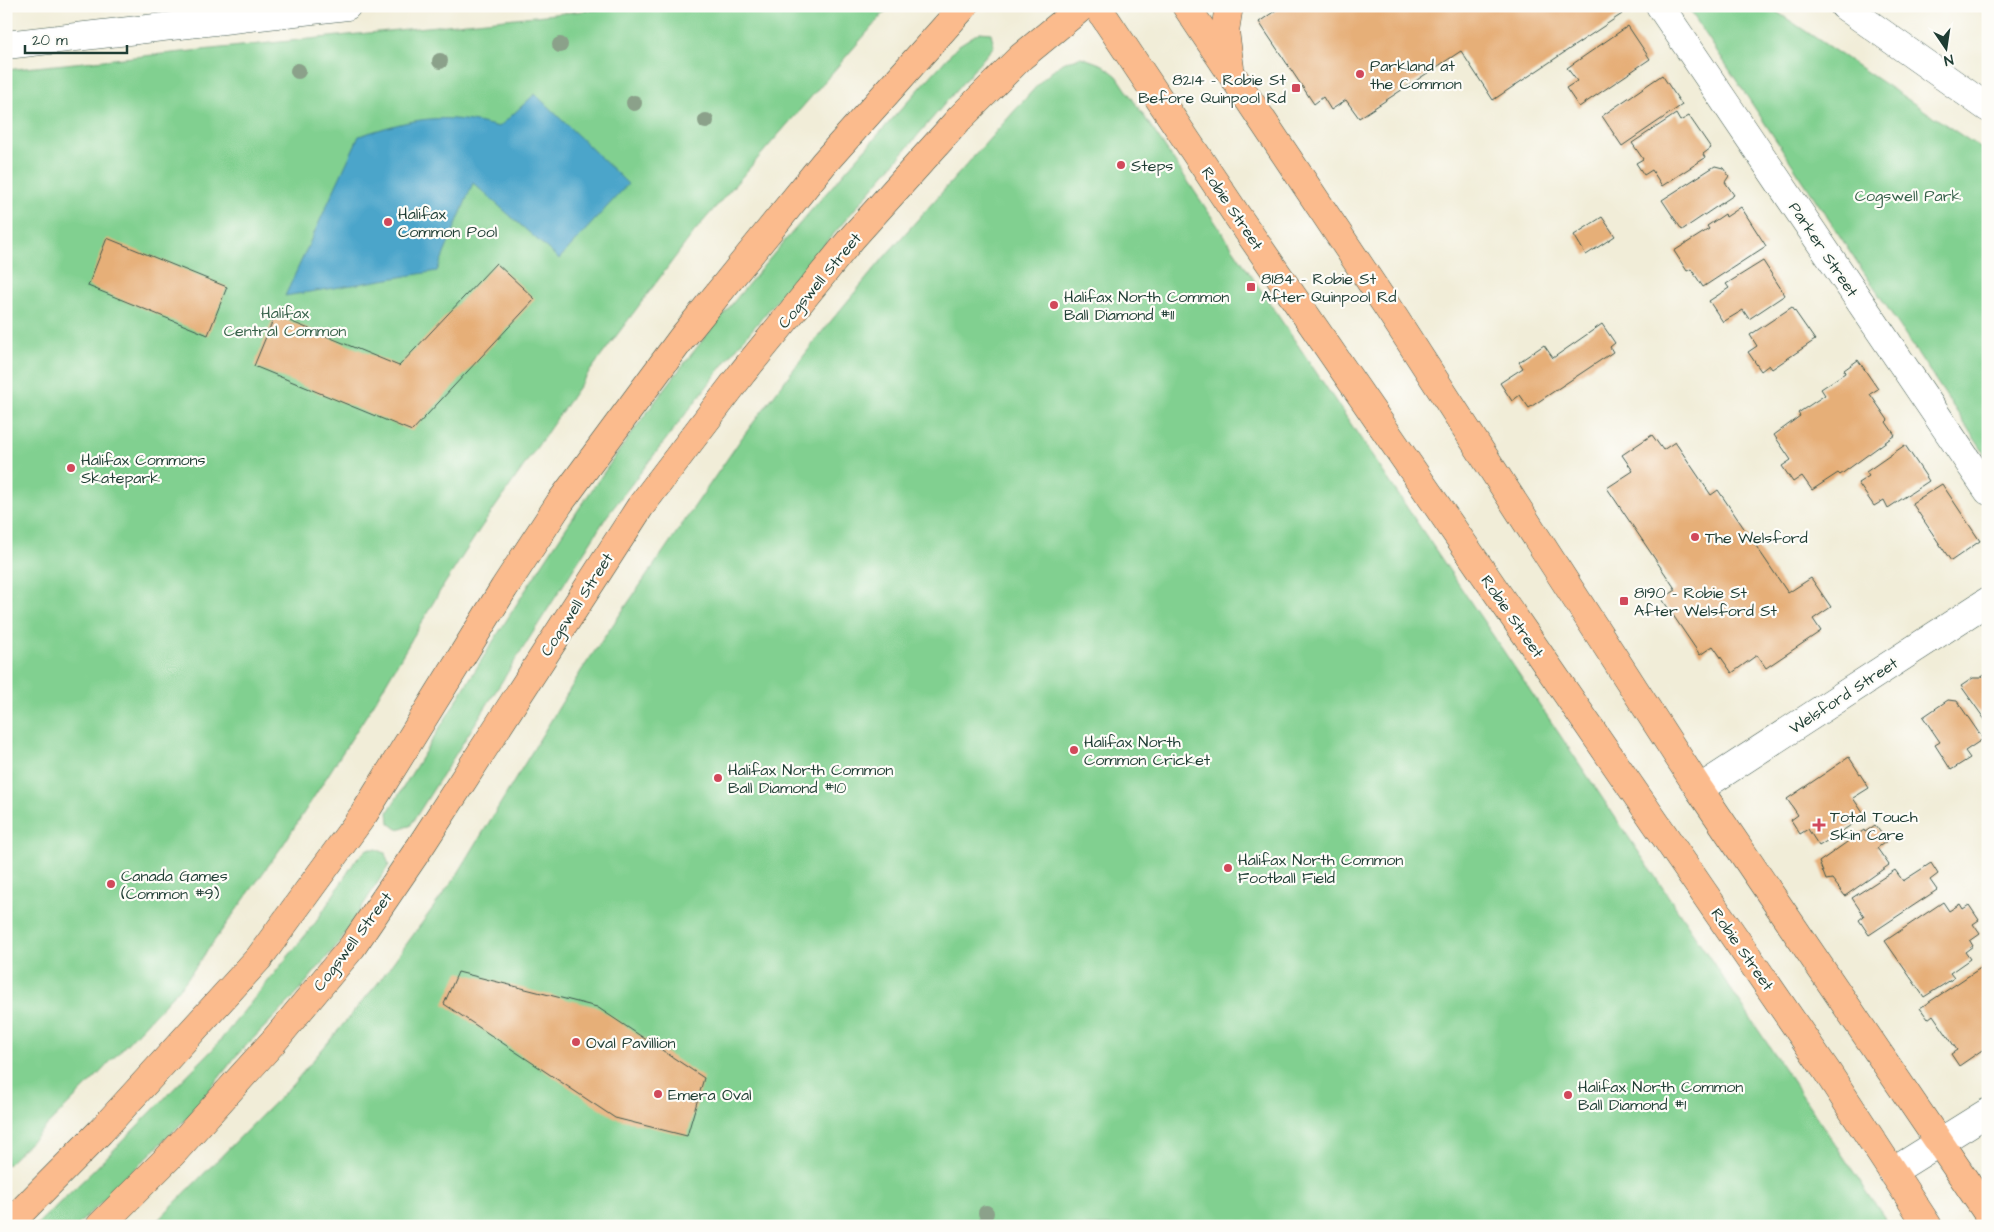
<svg xmlns="http://www.w3.org/2000/svg" width="1994" height="1232" viewBox="0 0 1994 1232" font-family="'Architects Daughter',sans-serif">
<style>
.green{fill:#81d090;stroke:#508662}
.water{fill:#4ca5ca;stroke:#36717f}
.building{fill:#e6af78}
.lines{fill:none;stroke-linecap:round;stroke-linejoin:round}
.minor-casing{stroke:#3e574d;stroke-width:29}
.major-casing{stroke:#3e574d;stroke-width:29}
.minor{stroke:#fff;stroke-width:28}
.major{stroke:#fbbb8d;stroke-width:28}
.tree{fill:#8ba18a}
.poi-dot{fill:#d1495b;stroke:#fdfcf7;stroke-width:2}
.labels{text-anchor:middle;stroke-width:4.5;stroke-linejoin:round;paint-order:stroke}
.poi-label{font-size:16px;fill:#1f3d34;stroke:#fdfcf7;text-anchor:start}
.park-label{font-size:16px;fill:#38624b;stroke:#fdfcf7}
.street-label{font-size:16px;fill:#1f3d34;stroke:#fdfcf7}
</style>
<rect width="100%" height="100%" fill="#fdfcf7"/>
<filter id="ink" filterUnits="userSpaceOnUse"><feTurbulence type="fractalNoise" baseFrequency=".02" numOctaves="2"/><feDisplacementMap in="SourceGraphic" scale="10" xChannelSelector="R" yChannelSelector="G"/><feConvolveMatrix kernelMatrix="1 2 1 2 8 2 1 2 1" color-interpolation-filters="sRGB"/></filter>
<filter id="wash" filterUnits="userSpaceOnUse"><feTurbulence type="fractalNoise" baseFrequency=".0096" numOctaves="4" result="noise"/><feDisplacementMap in="SourceGraphic" scale="20" xChannelSelector="R" yChannelSelector="G"/><feGaussianBlur stdDeviation="1.12" result="paint"/><feColorMatrix in="noise" values="0 0 0 0 0 0 0 0 0 0 0 0 0 0 0 0 0 1.4 0 .05"/><feComposite in="paint" operator="in"/></filter>
<g filter="url(#wash)">
<rect width="100%" height="100%" fill="#f1edd8"/>
<!-- green -->
<g class="green">
<path d="M633,6h257l-196,226 -107,143 -107,154 -40,62 -67,114 -90,140 -99,138 -91,97 -87,86v-1096z"/>
<path d="M1687,6h81l220,147v306z"/>
<path d="M980,32l11,1 3,13 -256,300 -131,170 -197,310 -13,3 -8,-6 -1,-11c92,-149 181,-300 288,-438 89,-115 186,-222 283,-329z"/>
<path d="M1081,57l22,8 14,11 773,1150h-1738l141,-142 85,-101 79,-108 124,-204 160,-232 80,-106 65,-78 156,-175 20,-17z"/>
<path d="M367,849h9l9,4 4,12 -51,79 -46,55 -56,57 -46,59 -113,111h-42l57,-54 122,-124 102,-126 39,-61z"/>
</g>
<!-- water -->
<path class="water" d="M535,94l93,90 -69,75 -86,-76 -36,88 -152,25 74,-160c56,-18 82,-24 140,-9z"/>
<g id="blocks">
<!-- building -->
<g class="building">
<path d="M1282,6h335l5,8 -129,86 -32,-49 -102,67 -13,-18 -15,10 -8,-13 -9,7 -55,-82z"/>
<path d="M1628,26l22,33 -71,48 -13,-19 11,-7 -10,-13z"/>
<path d="M1662,75l20,30 -60,41 -20,-30z"/>
<path d="M1676,114l4,7 9,-5 22,32 -8,6 2,4 -43,28 -10,-16 -8,5 -8,-12 7,-4 -11,-16z"/>
<path d="M1715,166l8,2 6,8 -4,6 9,13 -52,35 -20,-30z"/>
<path d="M1741,207l25,39 -63,41 -12,-18 -4,2 -13,-20 35,-22 -2,-3 18,-12 1,3z"/>
<path d="M1602,217l13,19 -29,19 -12,-20z"/>
<path d="M107,238l120,49 -19,48 -120,-49z"/>
<path d="M1763,261l22,34 -36,24 -6,-9 -20,12 -14,-21 20,-13 -3,-4z"/>
<path d="M496,263l39,36 -123,132 -158,-65 21,-51 124,51z"/>
<path d="M1792,307l23,33 -43,29 -3,-4 -8,6 -13,-19 9,-6 -7,-11z"/>
<path d="M1602,324l13,19 -5,4 3,5 -84,56 -9,-13 -8,6 -12,-18 23,-15 -4,-6 25,-17 9,13z"/>
<path d="M1858,360l20,29 -8,5 18,26 -2,2 9,13 -55,40 -2,-2 -26,17 -10,-14 -9,6 -11,-16 9,-6 -17,-25 26,-19 -2,-3 27,-18 -4,-6 24,-16 -1,-3z"/>
<path d="M1652,435l11,15 12,-8 36,53 7,-5 70,103 23,-15 20,29 -18,12 8,12 -55,37 -9,-13 -25,18 -19,-27 -13,9 -38,-56 14,-9 -69,-102 26,-17 -11,-16z"/>
<path d="M1905,445l24,36 -41,27 -4,-8 -10,6 -16,-23 11,-7 -3,-4z"/>
<path d="M1942,484l38,57 -29,20 -39,-58z"/>
<path d="M1986,674l2,1v49l-27,-38 12,-8h7z"/>
<path d="M1948,700l9,1 26,38 -18,12 5,7 -19,12 -16,-25 5,-3 -17,-25z"/>
<path d="M1849,757l20,31 -16,10 12,18 -46,30 -11,-17 -8,5 -9,-14 7,-5 -11,-16z"/>
<path d="M1875,825l12,16 -10,7 12,17 -44,31 -13,-17 -6,1 -7,-18 45,-32 1,2z"/>
<path d="M1931,863l7,11 -8,6 7,10 -68,45 -10,-15 5,-4 -12,-18 43,-28 8,11z"/>
<path d="M1943,902l6,9 11,-7 3,5 6,-4 10,15 -6,4 7,10 -10,7 3,5 -8,6 5,7 -20,14 4,5 -30,19 -39,-56z"/>
<path d="M1988,963v31l-3,1 3,4v47l-29,20 -8,-12 6,-4 -24,-35 -5,4 -8,-11z"/>
<path d="M458,972l139,35 107,71 -17,58 -72,-18 -171,-114z"/>
</g>
</g>
</g>
<g filter="url(#ink)">
<use href="#blocks" fill-opacity="0" stroke="#3e574d" stroke-width="1"/>
<g class="lines">
<defs>
<g id="minor">
<path d="M1660,6l328,485"/>
<path d="M1844,6l144,102"/>
<path d="M6,45l341,-39"/>
<path d="M1699,789l289,-188"/>
<path d="M1892,1172l96,-60"/>
</g>
<g id="major">
<path d="M1097,6l139,208 590,856 102,156"/>
<path d="M1186,6l208,311 305,472 289,425"/>
<path d="M1229,6l-4,25 5,37"/>
<path d="M7,1226l93,-94 159,-174 105,-144 140,-226 55,-84 123,-166 142,-175 140,-157"/>
<path d="M100,1226l72,-72 101,-112 79,-95 68,-100 220,-340 103,-135 109,-134 108,-120 61,-61 62,-51"/>
</g>
</defs>
<!-- minor casing -->
<use href="#minor" class="minor-casing"/>
<!-- major casing -->
<use href="#major" class="major-casing"/>
<!-- minor -->
<use href="#minor" class="minor"/>
<!-- major -->
<use href="#major" class="major"/>
</g>
<!-- trees -->
<g class="tree">
<circle cx="560" cy="45" r="8"/>
<circle cx="440" cy="61" r="8"/>
<circle cx="298" cy="71" r="8"/>
<circle cx="634" cy="103" r="8"/>
<circle cx="706" cy="121" r="8"/>
<circle cx="986" cy="1213" r="8"/>
</g>
</g>
<!-- markers -->
<g class="poi-dot">
<circle cx="1360" cy="74" r="5"/>
<rect x="1291" y="83" width="10" height="10" rx="2.5"/>
<circle cx="1121" cy="165" r="5"/>
<circle cx="388" cy="222" r="5"/>
<rect x="1246" y="282" width="10" height="10" rx="2.5"/>
<circle cx="1054" cy="305" r="5"/>
<circle cx="71" cy="468" r="5"/>
<circle cx="1695" cy="537" r="5"/>
<rect x="1619" y="596" width="10" height="10" rx="2.5"/>
<circle cx="1074" cy="750" r="5"/>
<circle cx="718" cy="778" r="5"/>
<path d="M1816.5 817.5h5v5h5v5h-5v5h-5v-5h-5v-5h5z"/>
<circle cx="1228" cy="868" r="5"/>
<circle cx="111" cy="884" r="5"/>
<circle cx="576" cy="1042" r="5"/>
<circle cx="658" cy="1094" r="5"/>
<circle cx="1568" cy="1095" r="5"/>
</g>
<g class="labels">
<!-- poi labels -->
<g class="poi-label">
<text x="1370" y="71">Parkland at<tspan x="1370" dy="18">the Common</tspan></text>
<text x="1286" y="85" text-anchor="end">8214 - Robie St<tspan x="1286" dy="18">Before Quinpool Rd</tspan></text>
<text x="1131" y="171">Steps</text>
<text x="398" y="219">Halifax<tspan x="398" dy="18">Common Pool</tspan></text>
<text x="1261" y="284">8184 - Robie St<tspan x="1261" dy="18">After Quinpool Rd</tspan></text>
<text x="1064" y="302">Halifax North Common<tspan x="1064" dy="18">Ball Diamond #11</tspan></text>
<text x="81" y="465">Halifax Commons<tspan x="81" dy="18">Skatepark</tspan></text>
<text x="1705" y="543">The Welsford</text>
<text x="1634" y="598">8190 - Robie St<tspan x="1634" dy="18">After Welsford St</tspan></text>
<text x="1084" y="747">Halifax North<tspan x="1084" dy="18">Common Cricket</tspan></text>
<text x="728" y="775">Halifax North Common<tspan x="728" dy="18">Ball Diamond #10</tspan></text>
<text x="1830" y="822">Total Touch<tspan x="1830" dy="18">Skin Care</tspan></text>
<text x="1238" y="865">Halifax North Common<tspan x="1238" dy="18">Football Field</tspan></text>
<text x="121" y="881">Canada Games<tspan x="121" dy="18">(Common #9)</tspan></text>
<text x="586" y="1048">Oval Pavillion</text>
<text x="1578" y="1092">Halifax North Common<tspan x="1578" dy="18">Ball Diamond #1</tspan></text>
<text x="668" y="1100">Emera Oval</text>
</g>
<!-- park labels -->
<g class="park-label">
<text x="1908" y="201">Cogswell Park</text>
<text x="285" y="318">Halifax<tspan x="285" dy="18">Central Common</tspan></text>
</g>
<!-- street labels -->
<g class="street-label">
<text transform="translate(1233 208) rotate(56)" y="6">Robie Street</text>
<text transform="translate(1824 249) rotate(56)" y="6">Parker Street</text>
<text transform="translate(819 280) rotate(-50)" y="6">Cogswell Street</text>
<text transform="translate(576 604) rotate(-57)" y="6">Cogswell Street</text>
<text transform="translate(1513 616) rotate(55)" y="6">Robie Street</text>
<text transform="translate(1843 695) rotate(-33)" y="6">Welsford Street</text>
<text transform="translate(352 941) rotate(-53)" y="6">Cogswell Street</text>
<text transform="translate(1743 949) rotate(55)" y="6">Robie Street</text>
</g>
</g>
<!-- margin -->
<rect width="1994" height="1232" fill="none" stroke="#fdfcf7" stroke-width="25"/>
<!-- north arrow -->
<g transform="translate(1946 48) rotate(167)" stroke="#fdfcf7" stroke-width="4" paint-order="stroke">
<path d="M0-4L9 19L0 12L-9 19Z" fill="#1f3d34"/>
<text y="-8" font-size="14" font-weight="bold" text-anchor="middle" fill="#1f3d34">N</text>
</g>
<!-- scale -->
<path d="M25 45v8h102v-8" fill="none" stroke="#1f3d34" stroke-width="2.5"/>
<text x="32" y="45" font-size="15" fill="#1f3d34" stroke="#fdfcf7" stroke-width="4" paint-order="stroke">20 m</text>
</svg>
